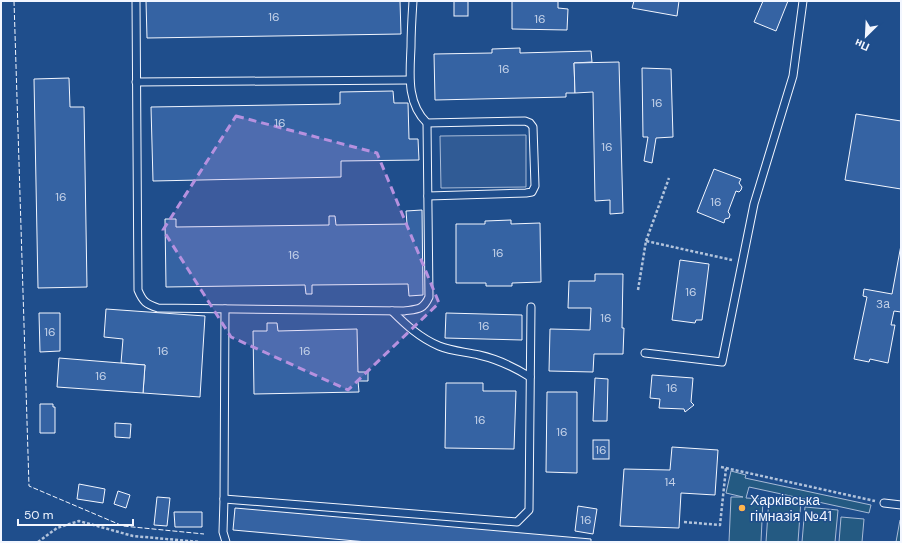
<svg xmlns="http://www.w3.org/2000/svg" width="902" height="543" viewBox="0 0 902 543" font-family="'DM Sans',sans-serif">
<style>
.green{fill:#245a82;stroke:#a8bbd7}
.parking{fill:#305b95;stroke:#a8bbd7}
.building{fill:#3563a3;stroke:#f2f6ff}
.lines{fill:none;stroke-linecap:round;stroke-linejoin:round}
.service-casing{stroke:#f2f6ff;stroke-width:9}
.path{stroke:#b3c4dc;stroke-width:2.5;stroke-dasharray:3 2;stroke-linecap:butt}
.service{stroke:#1f4e8c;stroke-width:7}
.fence{stroke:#f2f6ff;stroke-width:1;stroke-dasharray:5 2;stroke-linecap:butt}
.marked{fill:#b691df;fill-opacity:0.2;stroke:#b691df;stroke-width:3;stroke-dasharray:8 5;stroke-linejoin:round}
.poi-dot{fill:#ffb74d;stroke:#1f4e8c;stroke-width:1.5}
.labels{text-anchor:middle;stroke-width:3;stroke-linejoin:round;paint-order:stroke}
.number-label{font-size:12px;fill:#c3d1e8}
.poi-label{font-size:14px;fill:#f2f6ff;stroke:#1f4e8c;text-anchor:start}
</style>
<rect width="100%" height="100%" fill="#1f4e8c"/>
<!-- green -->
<g class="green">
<path d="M731,471l15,4 -1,3 126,27 -2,8 -120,-26 -3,11 17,1 -2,43h-32l2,-45h12l-17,-4z"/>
<path d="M769,498l32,2 -3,42h-32z"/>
<path d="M805,507l33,3 -3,32h-33z"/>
<path d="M841,517l23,2 -2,23h-23z"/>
<path d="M900,520h1v22h-5z"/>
</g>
<!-- parking -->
<path class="parking" d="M526,135v52l-85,1 -1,-52z"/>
<!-- building -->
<g class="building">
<path d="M146,1h254l1,33 -254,4z"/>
<rect x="454" y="1" width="14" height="15"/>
<path d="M512,1h46v7l10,1 -1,21 -55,-1z"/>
<path d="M634,1h45l-2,15 -45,-8z"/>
<path d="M763,1h25l-12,30 -22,-9z"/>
<path d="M520,48v5l71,-2 1,11 -18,1 1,30h-9v4l-131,3 -1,-46 58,-1v-4z"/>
<path d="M619,62l4,151 -13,1v-14l-15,1 -2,-109 -18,1 -1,-30z"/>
<path d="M642,68l29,1 2,68 -17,1 -4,25 -8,-2 4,-24h-5z"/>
<path d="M69,78l1,29h14l3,180 -49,1 -4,-209z"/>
<path d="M393,91l1,12h14l1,36h9l1,21 -78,1v16l-188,4 -2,-74 189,-3v-12z"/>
<path d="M856,114l45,7v68l-56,-9z"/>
<path d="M714,169l27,10 -2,4 3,4 -1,3 -2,2 -3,-1 -8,21 1,1 1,2 -1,3 -4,1 -1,4 -27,-11z"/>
<path d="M422,210l1,85 -14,1 -1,-12 -96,1v9h-6l-1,-9 -139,2 -1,-68h11v8l153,-2v-9h6l1,9 71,-1 -1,-13z"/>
<path d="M511,220v4l29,-1 1,59 -29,1v3h-26v-3h-30v-59h29v-3z"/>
<path d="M901,245v67l-7,-1 -3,14h4l-7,38 -18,-4 -1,3 -15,-3 13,-62 -4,-1 1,-7 28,5z"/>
<path d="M680,260l29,4 -7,56h-6l-1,3 -23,-3z"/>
<path d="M595,274h28l-1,54h2l-1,26h-29l-1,18 -44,-1 1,-42 40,1 1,-22h-23l1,-27h26z"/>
<path d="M106,309l99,7 -5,81 -57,-4 2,-28 -24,-2 2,-24 -19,-2z"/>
<path d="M39,313h21v38l-20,1z"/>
<path d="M446,313l76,2v25l-77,-2z"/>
<path d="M267,323h10l1,8 79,-2 1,43h10v9h-10l1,11 -105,2 -1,-63h14z"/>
<path d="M59,358l86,7 -2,28 -86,-6z"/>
<path d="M652,375l41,3 -2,24 3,3 -9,7 -1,-3 -25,-1 1,-9 -10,-1z"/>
<path d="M595,378l13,1 -1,42h-14z"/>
<path d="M446,383h37v8h33l-2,58 -69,-1z"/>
<path d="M547,392h30v81l-31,-1z"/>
<path d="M40,404h13v3h2v26h-15z"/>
<path d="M115,423l16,1 -1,14 -15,-1z"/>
<rect x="593" y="440" width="16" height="19"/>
<path d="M672,447l46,3 -3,45 -34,-2 -2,35 -59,-2 4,-57 46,1z"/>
<path d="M79,484l26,5 -2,14 -26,-4z"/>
<path d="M118,491l12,4 -4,13 -12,-4z"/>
<path d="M157,497l13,1 -3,28 -13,-1z"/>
<path d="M578,506l19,3 -4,25 -18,-3z"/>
<path d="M235,508l356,31v3h-224l-134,-12z"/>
<path d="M174,512h28v15h-27z"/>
</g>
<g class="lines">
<defs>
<g id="service">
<path d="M136,1l2,289c5,12 8,14 20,18l246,3c14,-2 19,-1 25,-14l-2,-174c-21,-20 -17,-50 -16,-76 0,-15 1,-31 2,-46"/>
<path d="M136,82l273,-2"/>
<path d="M427,123l98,-2 5,2 3,4 2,59 -3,6 -6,1 -98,3"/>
<path d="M225,309l-1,190 -1,33 3,10"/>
<path d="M392,311c14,14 28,27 47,35 12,5 27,6 40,9 18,4 35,12 51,22"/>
<path d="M645,353l77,9 32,-158 39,-128 10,-75"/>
<path d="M224,499l293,23 12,-12 2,-203"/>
<path d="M884,503l17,2"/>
</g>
</defs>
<!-- service casing -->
<use href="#service" class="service-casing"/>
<!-- path -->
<g class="path">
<path d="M646,241l23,-63"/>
<path d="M638,290l8,-49 86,19"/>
<path d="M721,467l154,34"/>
<path d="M684,522l36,3 6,-57"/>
<path d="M38,542l19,-14 22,-7 54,15 67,6"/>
</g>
<!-- service -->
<use href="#service" class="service"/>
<!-- fence -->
<path class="fence" d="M14,1l15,485 94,40 81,8"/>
</g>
<!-- marked area -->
<path class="marked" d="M236,116l141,37 62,150 -91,87 -117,-53 -68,-107z"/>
<!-- markers -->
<circle class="poi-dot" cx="742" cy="508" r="4"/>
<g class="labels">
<!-- number labels -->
<g class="number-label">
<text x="274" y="21">16</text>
<text x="540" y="23">16</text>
<text x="504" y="73">16</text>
<text x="657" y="107">16</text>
<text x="280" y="127">16</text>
<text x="607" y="151">16</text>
<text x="61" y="201">16</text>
<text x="716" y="206">16</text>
<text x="498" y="257">16</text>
<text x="294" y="259">16</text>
<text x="691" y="296">16</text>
<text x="883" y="308">3а</text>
<text x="606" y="322">16</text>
<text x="484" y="330">16</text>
<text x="50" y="336">16</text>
<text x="163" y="355">16</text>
<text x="305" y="355">16</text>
<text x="101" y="380">16</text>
<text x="672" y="392">16</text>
<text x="480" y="424">16</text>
<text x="562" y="436">16</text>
<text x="601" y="454">16</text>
<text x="670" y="486">14</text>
<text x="586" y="524">16</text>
</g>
<!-- poi labels -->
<g class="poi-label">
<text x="750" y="505">Харківська<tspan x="750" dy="16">гімназія №41</tspan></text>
</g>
</g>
<!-- border -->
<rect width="902" height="543" fill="none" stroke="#f2f6ff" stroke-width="4"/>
<!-- north arrow -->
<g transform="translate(866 36) rotate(204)" stroke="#1f4e8c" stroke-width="3" paint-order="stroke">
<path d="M0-3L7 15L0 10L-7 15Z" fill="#f2f6ff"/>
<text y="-6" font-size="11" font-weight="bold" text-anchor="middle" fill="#f2f6ff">Пн</text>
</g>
<!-- scale -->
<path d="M18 519v6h115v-6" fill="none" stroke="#f2f6ff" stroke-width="2"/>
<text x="24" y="519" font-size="12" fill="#f2f6ff" stroke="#1f4e8c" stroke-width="3" paint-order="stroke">50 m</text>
</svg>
